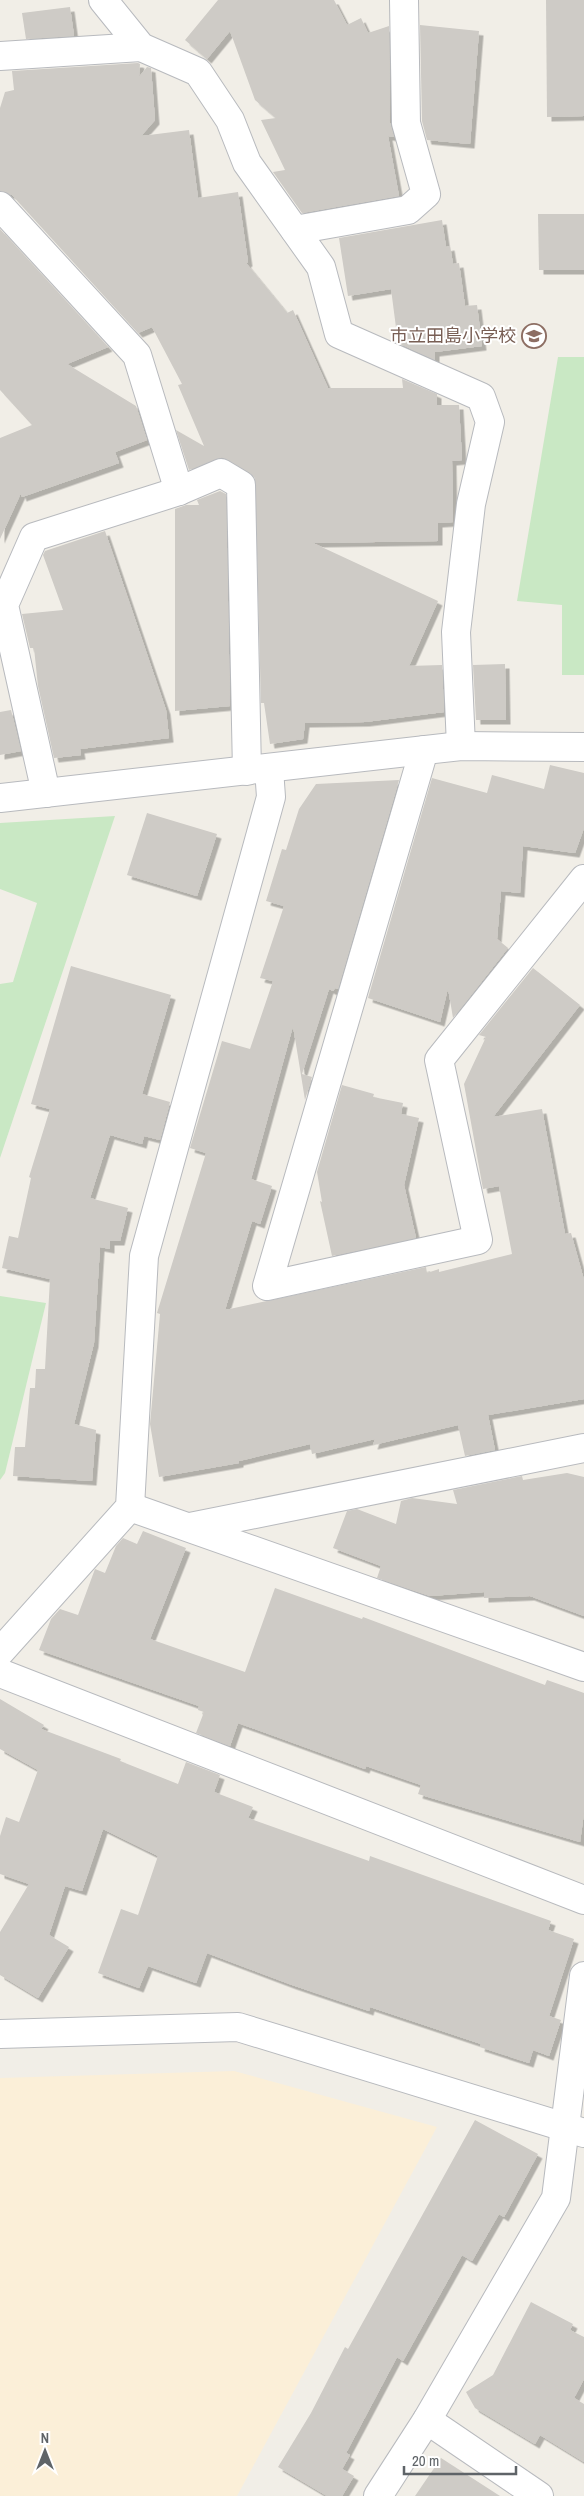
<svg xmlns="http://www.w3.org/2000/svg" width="584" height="2496" viewBox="0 0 584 2496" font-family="'Archivo Narrow','Noto Sans JP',sans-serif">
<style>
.green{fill:#c9e8c4}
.sand{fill:#fbefd8}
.building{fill:#cecbc6;filter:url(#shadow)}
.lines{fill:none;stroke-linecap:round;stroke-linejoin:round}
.street-casing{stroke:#b8babe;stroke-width:30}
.street{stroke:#fff;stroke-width:28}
.labels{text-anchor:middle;stroke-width:4;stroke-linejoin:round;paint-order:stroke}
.education-label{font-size:18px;fill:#785e54;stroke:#fff;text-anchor:end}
</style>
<defs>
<filter id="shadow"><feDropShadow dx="4.5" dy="4.5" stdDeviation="0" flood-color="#0004"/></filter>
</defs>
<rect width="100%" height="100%" fill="#f1eee7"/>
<!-- green -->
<g class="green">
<path d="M558,357h26v318h-22v-70l-45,-4z"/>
<path d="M115,816l-115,342v-174l13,-2 24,-79 -37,-14v-66z"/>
<path d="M0,1296l46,7 -41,170 -5,7z"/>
</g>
<!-- sand -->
<path class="sand" d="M234,2071l203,56 -200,369h-237v-418z"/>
<!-- building -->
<g class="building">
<path d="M218,0h116l13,25 14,-7 7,15 21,-7 1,97 4,14 -6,-1 11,60 -97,17 -29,-41 12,-2 -24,-50 15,-2 -21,-18 -25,-69 -23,28 -22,-19z"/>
<path d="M546,0h38v116l-37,1z"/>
<path d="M70,7l4,29 -48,3 -4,-26z"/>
<path d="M420,25l59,6 -9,113 -43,-4 -5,-19z"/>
<path d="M138,63l2,1 -1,13 8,-10 4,1 4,52 -14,16 48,-6 9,68 40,-6 10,70 -2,1 41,50 6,-3 35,78h75l-1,-9 35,15v11h22l3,55 -10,1 1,61 -15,1v18l-125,2 125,58 -29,65 33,-1 2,47 -79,10 -60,1 -2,16 -33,5 -6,-41h-3l-6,-225 -6,-6 -27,-15 -33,13 -13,-40 28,16 -26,-61 4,-1 -30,-57 -14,6 -126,-138 -12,-4v-83l5,-16 9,-2 -2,-19z"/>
<path d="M538,214h46v56h-45z"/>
<path d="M442,220l4,27 4,-1 3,18 6,-1 6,43 12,-1 5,41 -47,6v8l-37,-17 -7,-54 -43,7 -9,-58z"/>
<path d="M0,229l108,118 -41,17 69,42 11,34 -32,12 4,11 -97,34 -1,-4 -21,46v-101l32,-13 -32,-35z"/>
<path d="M220,491l6,3 4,212 -55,5v-202l11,-4h13l-2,-5z"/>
<path d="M105,531l61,179 3,28 -89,11 1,6 -27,3 -16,-72 -4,-38h-4l-8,-34 41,-4 -20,-55 2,-4z"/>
<path d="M505,664l1,56h-30l-3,-55z"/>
<path d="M11,710l10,41 -21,4v-43z"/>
<path d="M550,765l34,8v55l-9,25 -52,-7 -3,47 -19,-2 -4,48 11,9 -55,70 -5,-30 -8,34 -72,-24 64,-220 55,15 5,-18 52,14z"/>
<path d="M399,780l-61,209 -3,-1 -2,3 -4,-2 -27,85 10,3 -7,23 -12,-74 -42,153 21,7 -12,38 -8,-3 -27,89 201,-43 1,6 12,-4v3l73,-18 -13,-68 -16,3 -19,-105 22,-47 -7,-2 54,-67 47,37 -87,112 49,-8 23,125 6,-1 13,47v119l-96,16 7,35 -30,6 -7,-31 -85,20 2,-6 -63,15 -2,-10 -71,17v2l-80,14 -9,-53 10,-110 -3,-1 49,-160 -16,-5 32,-107 28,8 23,-68 -13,-3 24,-72 -18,-5 16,-52 4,1 13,-41 17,-25z"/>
<path d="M147,813l70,21 -20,62 -70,-21z"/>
<path d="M71,966l100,29 -29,99 28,8 -10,38 -16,-4 -2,8 -32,-9 -20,63 38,10 -8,33h-10v8l-10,-2 -6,96 -20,81 22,6 -4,51 -79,-5 2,-29h10l5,-59h5l1,-19h9l5,-90 -48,-11 7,-32 9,2 13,-60 -2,-1 21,-68 -19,-5z"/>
<path d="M342,1085l32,9 -1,3 30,6 -2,11 18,4 -15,67 12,53 -84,18 -12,-55 2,1 -5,-30z"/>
<path d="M567,1473l17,4v139l-54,-20 -46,2v-6l-54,4 -53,-18 4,-12 -48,-18 14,-37 10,-2 39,15 5,-23 11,-3 45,6 -4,-14 69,-14 1,4z"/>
<path d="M143,1531l43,17 -36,91 95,33 30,-84 87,31 1,-2 182,68 2,-5 37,13v120l-4,29 -162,-48 3,-9 -55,-19 -1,3 -127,-46 -8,23 -34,-13 8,-21 -6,-2 1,-4 -160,-56 12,-31 9,-10 18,6 17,-46 10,4 11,-27 7,-8 14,6z"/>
<path d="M0,1699l44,26 -3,4 80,30 -1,2 58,23 8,-22 34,13 -6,17 39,15 -5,11 121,43 1,-5 181,65 -3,9 26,9 -25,77 12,4 -12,36 -16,-6 -4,13 -49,-16 1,-3 -111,-37 -1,4 -77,-26 -85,-32 -11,30 -48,-17 -9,22 -41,-15 23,-64 17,6 20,-59 -55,-27 -21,62 -17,-5 -16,49 20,12 -31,51 -38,-23v-43l29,-48 -29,-10v-38l6,-19 13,5 19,-52 -38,-21z"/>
<path d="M475,2120l63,34 -34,63 -5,-3 -27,47 -10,-6 -59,106 -6,-4 -51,96 4,2 -8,14 12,7 -12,20h-15l-49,-29 33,-54 34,-66 3,2z"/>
<path d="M531,2302l42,22 -3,6 14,7v42l-10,19 10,6v58l-44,-27 -5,9 -60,-36 -9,-16 27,-17z"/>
<path d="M441,2458l59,38h-85z"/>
</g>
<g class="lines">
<defs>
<g id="street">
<path d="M103,0l38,47 57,25 32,48 17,43 74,104 18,67 142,63 9,25 -19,82 -15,128 5,114"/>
<path d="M0,56l141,-9"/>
<path d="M0,206l137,149 42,136"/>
<path d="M295,230l113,-20 18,-16 -20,-71 -2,-123"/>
<path d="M424,750l-157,536 211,-46 -39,-180 145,-181"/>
<path d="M46,793l-42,-188 30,-68 145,-46 42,-18 20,12 6,286"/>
<path d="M0,798l461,-52 123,1"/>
<path d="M130,1507l454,160"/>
<path d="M190,1527l394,-79"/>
<path d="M0,1652l130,-145 14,-251 127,-459 -2,-28"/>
<path d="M0,1673l584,227"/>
<path d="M0,2034l238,-7 346,106"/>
<path d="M427,2420l112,76"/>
<path d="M378,2496l49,-76 129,-222 28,-222"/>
</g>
</defs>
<!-- street casing -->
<use href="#street" class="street-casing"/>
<!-- street -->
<use href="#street" class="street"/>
</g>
<!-- icons -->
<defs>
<symbol id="school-ring" viewBox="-11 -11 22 22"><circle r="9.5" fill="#fff" stroke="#8d6e63" stroke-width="1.5"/><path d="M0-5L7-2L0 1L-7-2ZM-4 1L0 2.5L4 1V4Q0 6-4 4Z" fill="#8d6e63"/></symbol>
</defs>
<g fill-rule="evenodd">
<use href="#school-ring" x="520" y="322" width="28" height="28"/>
</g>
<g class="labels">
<!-- education labels -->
<g class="education-label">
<text x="516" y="342">市立田島小学校</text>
</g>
</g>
<!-- north arrow -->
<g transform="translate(45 2451)" stroke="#ffffff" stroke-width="4" paint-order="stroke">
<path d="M0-4L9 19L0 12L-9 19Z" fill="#5f6468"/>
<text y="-8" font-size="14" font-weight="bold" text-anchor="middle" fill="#5f6468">N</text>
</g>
<!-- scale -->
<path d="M404 2466v8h112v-8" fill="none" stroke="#5f6468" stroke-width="2.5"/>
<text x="412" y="2466" font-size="15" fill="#5f6468" stroke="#ffffff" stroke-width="4" paint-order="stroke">20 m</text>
</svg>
